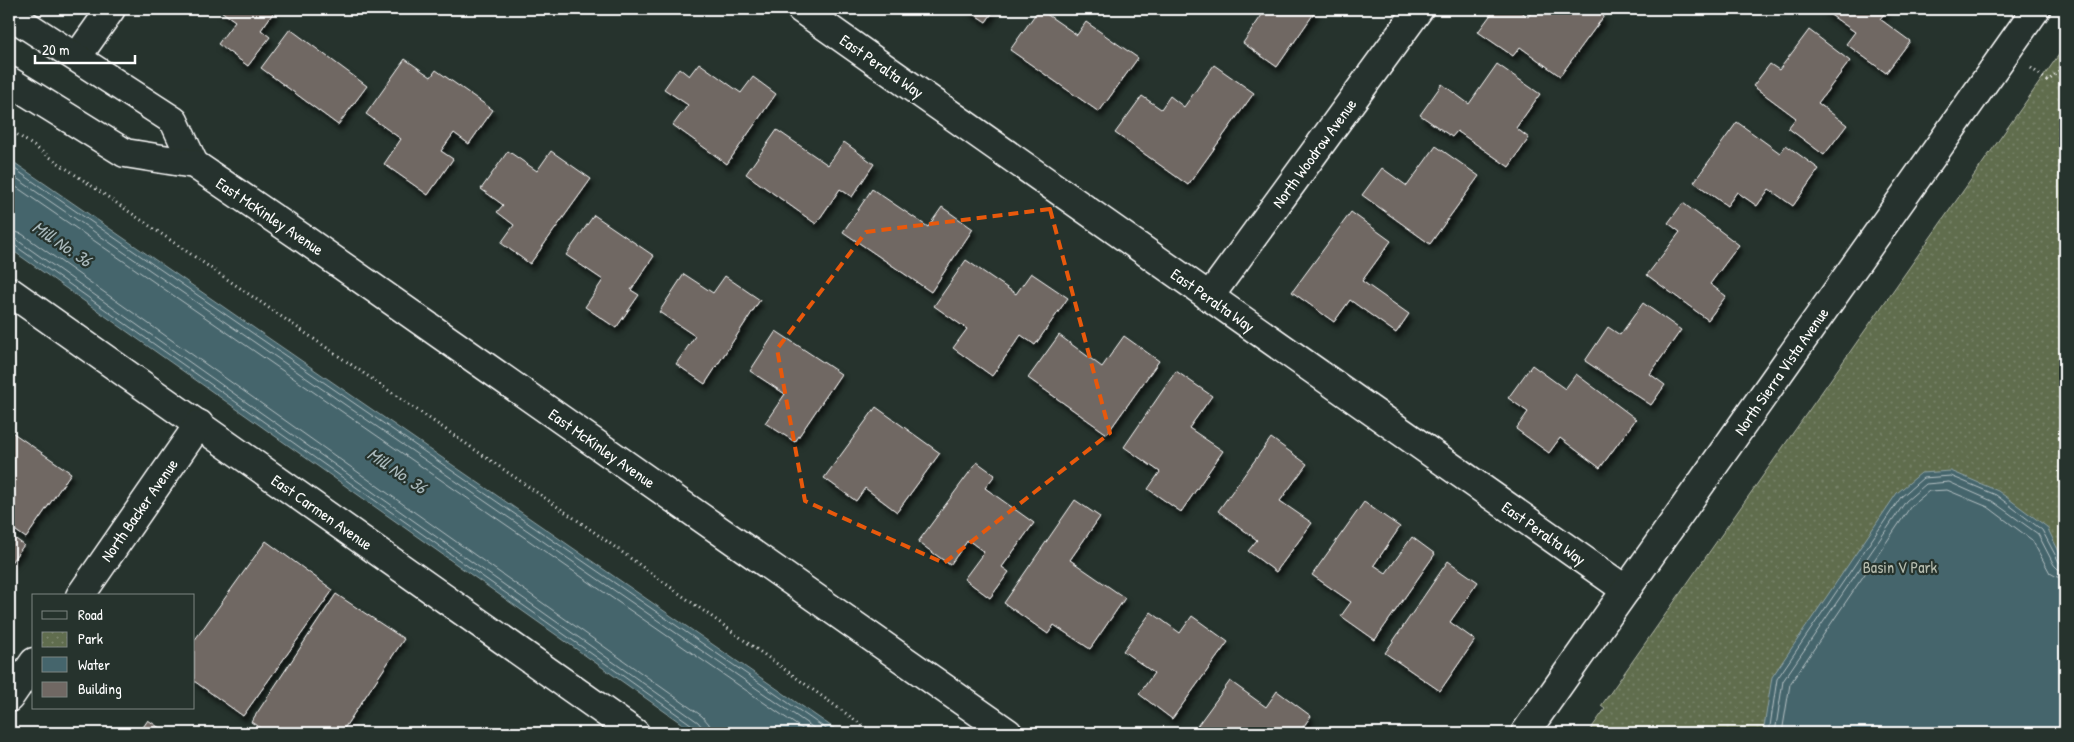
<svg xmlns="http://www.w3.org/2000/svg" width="2074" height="742" viewBox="0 0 2074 742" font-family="'Patrick Hand',sans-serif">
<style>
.park{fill:url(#park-dots);stroke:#b0b6a6}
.water{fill:#45656c;stroke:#8fa3a7}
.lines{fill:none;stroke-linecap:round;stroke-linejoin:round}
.shore{stroke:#b5c1c4;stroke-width:1}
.building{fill:#706863;stroke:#fff;filter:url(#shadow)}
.minor-casing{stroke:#fff;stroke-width:31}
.major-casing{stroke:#fff;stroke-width:31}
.path{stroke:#fff;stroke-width:3;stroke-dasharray:1 4;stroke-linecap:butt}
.minor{stroke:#26332d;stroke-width:28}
.major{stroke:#26332d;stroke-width:28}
.marked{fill:none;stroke:#e8590c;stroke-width:4;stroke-dasharray:10 6;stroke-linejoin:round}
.labels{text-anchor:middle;stroke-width:4.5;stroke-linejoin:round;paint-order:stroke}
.street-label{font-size:16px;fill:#fff;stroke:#26332d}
.park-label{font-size:16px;fill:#b7bdaf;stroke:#26332d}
.water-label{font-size:18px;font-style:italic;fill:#abbabd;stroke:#26332d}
</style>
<defs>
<pattern id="park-dots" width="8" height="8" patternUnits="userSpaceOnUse" patternTransform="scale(1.25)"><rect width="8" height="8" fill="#606d4e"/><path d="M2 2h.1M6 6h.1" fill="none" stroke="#788369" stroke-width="1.8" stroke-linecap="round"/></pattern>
<filter id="shadow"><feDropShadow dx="3" dy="5.5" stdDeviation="2.5" flood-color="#0009"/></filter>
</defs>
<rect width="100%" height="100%" fill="#26332d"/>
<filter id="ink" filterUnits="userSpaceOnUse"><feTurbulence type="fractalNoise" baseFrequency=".02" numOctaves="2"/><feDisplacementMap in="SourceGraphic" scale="10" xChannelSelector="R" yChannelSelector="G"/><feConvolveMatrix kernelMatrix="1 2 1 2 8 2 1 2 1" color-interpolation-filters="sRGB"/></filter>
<g filter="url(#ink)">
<!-- park -->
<path class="park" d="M2065,46v687h-477l17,-24 -4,-3z"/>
<!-- water -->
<g class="water">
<path d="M9,159l832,574h-146l-686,-485z"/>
<path d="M1951,471l47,20 49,36 17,35 1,171h-302l9,-56 125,-184 24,-20z"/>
</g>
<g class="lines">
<!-- shore -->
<g class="shore">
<path d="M9,165l823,568"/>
<path d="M9,173l812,560"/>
<path d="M9,182l799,551"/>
<path d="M9,230l13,4 680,482 7,8 2,9"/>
<path d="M9,238l8,2 681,482 4,5 1,6"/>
<path d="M9,244l5,1 681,482 2,6"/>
<path d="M1769,733l8,-54 124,-182 22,-19 28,-2 45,19 46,35 17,32 6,2"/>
<path d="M1775,733l8,-52 123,-180 20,-17 23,-2 43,19 46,33 16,31 4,4 7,2"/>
<path d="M1782,733l8,-49 121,-178 18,-15 18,-1 41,17 44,33 18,33 7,4 8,1"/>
</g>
</g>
<!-- building -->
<g class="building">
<path d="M218,9h58l-15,21 9,7 -22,29 -30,-22 17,-23z"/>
<path d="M966,9h29l-9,13z"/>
<path d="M1039,9l38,26 9,-13 52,36 -39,54 -89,-62z"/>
<path d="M1266,9h51l-40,58 -34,-24z"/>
<path d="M1495,9h23l10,8 6,-8h59l11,7 -44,60 -40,-29 -7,9 -35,-24z"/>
<path d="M1822,9h66l-8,10 30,22 -24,32 -40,-29 9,-12z"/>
<path d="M290,29l77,57 -29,39 -77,-57z"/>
<path d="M1809,30l41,31 -32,42 29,22 -23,30 -36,-27 8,-10 -43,-32 17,-22 9,6z"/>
<path d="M405,59l26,18 5,-7 57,40 -24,34 -15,-11 -13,18 12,8 -25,36 -44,-31 17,-25 -35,-25z"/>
<path d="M699,63l42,30 12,-16 23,17 -49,70 -54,-39 15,-20 -24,-16 15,-21 10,8z"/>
<path d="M1497,64l43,30 -24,34 13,10 -20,29 -52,-36 -5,6 -32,-22 22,-31 27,20z"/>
<path d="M1214,65l40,28 -66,92 -73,-52 27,-37 19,13 9,-13 14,11z"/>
<path d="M1737,122l43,31 6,-8 33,24 -26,37 -24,-17 -12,17 -20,-14 -10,14 -33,-24z"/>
<path d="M777,130l51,35 16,-23 30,22 -22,33 -12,-8 -24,35 -70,-50z"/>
<path d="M1436,146l43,30 -49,68 -68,-49 20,-27 25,18z"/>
<path d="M508,151l29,20 14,-20 40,28 -61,85 -29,-21 13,-18 -17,-13 6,-7 -22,-16z"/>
<path d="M872,189l56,38 14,-20 31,22 -42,63 -88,-60z"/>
<path d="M1683,203l56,42 -29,39 16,12 -18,24 -61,-45 33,-43 -12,-9z"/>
<path d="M1351,212l40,29 -29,40 47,33 -13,19 -46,-33 -16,22 -42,-30z"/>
<path d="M594,215l60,41 -23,34 8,5 -23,33 -31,-21 18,-27 -37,-25z"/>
<path d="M966,260l50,34 15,-21 37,25 -33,47 -14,-10 -29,41 -39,-28 14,-19 -33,-23z"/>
<path d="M684,274l29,19 12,-17 35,24 -55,84 -29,-20 19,-28 -36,-24z"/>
<path d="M1643,303l38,27 -31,44 15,11 -14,20 -66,-44 23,-34 12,8z"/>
<path d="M776,331l65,43 -46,68 -30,-19 20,-29 -35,-23z"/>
<path d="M1059,335l43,32 22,-31 35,25 -52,73 -79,-56z"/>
<path d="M1532,365l33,24 11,-15 60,45 -36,49 -40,-30 -11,15 -33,-24 12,-17 -20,-14z"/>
<path d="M1176,371l36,25 -23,32 34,23 -42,61 -33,-23 12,-17 -36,-25z"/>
<path d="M876,407l64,46 -43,59 -32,-24 -9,13 -32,-23z"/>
<path d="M9,430l62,43 -45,65 -17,-12z"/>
<path d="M1271,438l36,26 -27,37 32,22 -36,49 -28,-21 9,-11 -39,-29z"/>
<path d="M977,462l18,13 -10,13 49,35 -32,44 7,5 -19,26 -26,-19 20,-27 -16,-12 -18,25 -32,-23z"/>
<path d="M1075,500l25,17 -30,43 55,38 -35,51 -36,-24 -6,9 -44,-31z"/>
<path d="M1364,502l36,25 -26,38 12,8 26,-36 23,17 -60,86 -34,-24 10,-14 -39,-27z"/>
<path d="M9,534l15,11 -15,20z"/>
<path d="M266,541l67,49 -90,126 -49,-35v-40z"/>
<path d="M1448,561l30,21 -28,40 25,18 -35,51 -55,-38z"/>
<path d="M336,594l68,45 -63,94h-73l-17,-11z"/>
<path d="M1151,612l29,21 12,-17 36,26 -56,77 -33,-25 15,-21 -31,-22z"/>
<path d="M1230,681l36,26 11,-16 34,25 -12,17h-98l-6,-4z"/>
<path d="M148,720l19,13h-28z"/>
<path d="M524,726l11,7h-17z"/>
</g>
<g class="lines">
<defs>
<g id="minor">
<path d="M801,9l825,581"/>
<path d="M77,57l34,-48"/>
<path d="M9,291l626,442"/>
<path d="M1209,297l210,-288"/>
<path d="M80,596l119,-172"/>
<path d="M9,698l25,-36"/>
<path d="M1525,733l511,-724"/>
</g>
<g id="major">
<path d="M9,14l165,107 20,43"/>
<path d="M9,81l116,72 69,11 110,75 704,494"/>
</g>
</defs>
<!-- minor casing -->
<use href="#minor" class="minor-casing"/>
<!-- major casing -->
<use href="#major" class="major-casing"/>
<!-- path -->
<g class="path">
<path d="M2031,68l17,13 17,-16"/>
<path d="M9,129l578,398 286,206"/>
</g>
<!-- minor -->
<use href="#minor" class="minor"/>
<!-- major -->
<use href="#major" class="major"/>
</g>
</g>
<!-- marked area -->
<path class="marked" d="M1050,209l60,224 -166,130 -139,-62 -28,-152 89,-117z"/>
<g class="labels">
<!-- street labels -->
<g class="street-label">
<text transform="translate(882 66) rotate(35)" y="6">East Peralta Way</text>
<text transform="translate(1314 153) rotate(-54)" y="6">North Woodrow Avenue</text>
<text transform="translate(270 216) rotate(34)" y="6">East McKinley Avenue</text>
<text transform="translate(1213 300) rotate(35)" y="6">East Peralta Way</text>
<text transform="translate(1781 371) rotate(-55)" y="6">North Sierra Vista Avenue</text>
<text transform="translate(602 448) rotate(35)" y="6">East McKinley Avenue</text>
<text transform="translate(139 510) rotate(-55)" y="6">North Backer Avenue</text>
<text transform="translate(322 512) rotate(35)" y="6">East Carmen Avenue</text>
<text transform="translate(1544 533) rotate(35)" y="6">East Peralta Way</text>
</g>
<!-- park labels -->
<g class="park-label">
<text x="1900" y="573">Basin V Park</text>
</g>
<!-- water labels -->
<g class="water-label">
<text transform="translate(62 244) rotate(34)" y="6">Mill No. 36</text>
<text transform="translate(397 471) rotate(34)" y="6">Mill No. 36</text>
</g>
</g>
<!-- margin -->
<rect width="2074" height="742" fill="none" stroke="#26332d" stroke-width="30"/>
<rect x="15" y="15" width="2044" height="712" fill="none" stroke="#fff" stroke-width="2" filter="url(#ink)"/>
<!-- legend -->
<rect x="32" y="594" width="162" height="115" fill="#26332d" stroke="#7d8581"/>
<rect x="42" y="611" width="25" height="8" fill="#26332d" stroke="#7d8581"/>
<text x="78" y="620" font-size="15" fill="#ffffff">Road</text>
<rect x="42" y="632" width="25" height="15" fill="url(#park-dots)" stroke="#7d8581"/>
<text x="78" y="644" font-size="15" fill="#ffffff">Park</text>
<rect x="42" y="657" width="25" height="15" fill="#45656c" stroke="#7d8581"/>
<text x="78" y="670" font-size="15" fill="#ffffff">Water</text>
<rect x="42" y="682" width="25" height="15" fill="#706863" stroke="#7d8581"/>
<text x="78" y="694" font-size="15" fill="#ffffff">Building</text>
<!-- scale -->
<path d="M35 55v8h100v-8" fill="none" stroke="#ffffff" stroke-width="2.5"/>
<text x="42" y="55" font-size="15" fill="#ffffff" stroke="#26332d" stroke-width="4" paint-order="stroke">20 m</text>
</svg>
